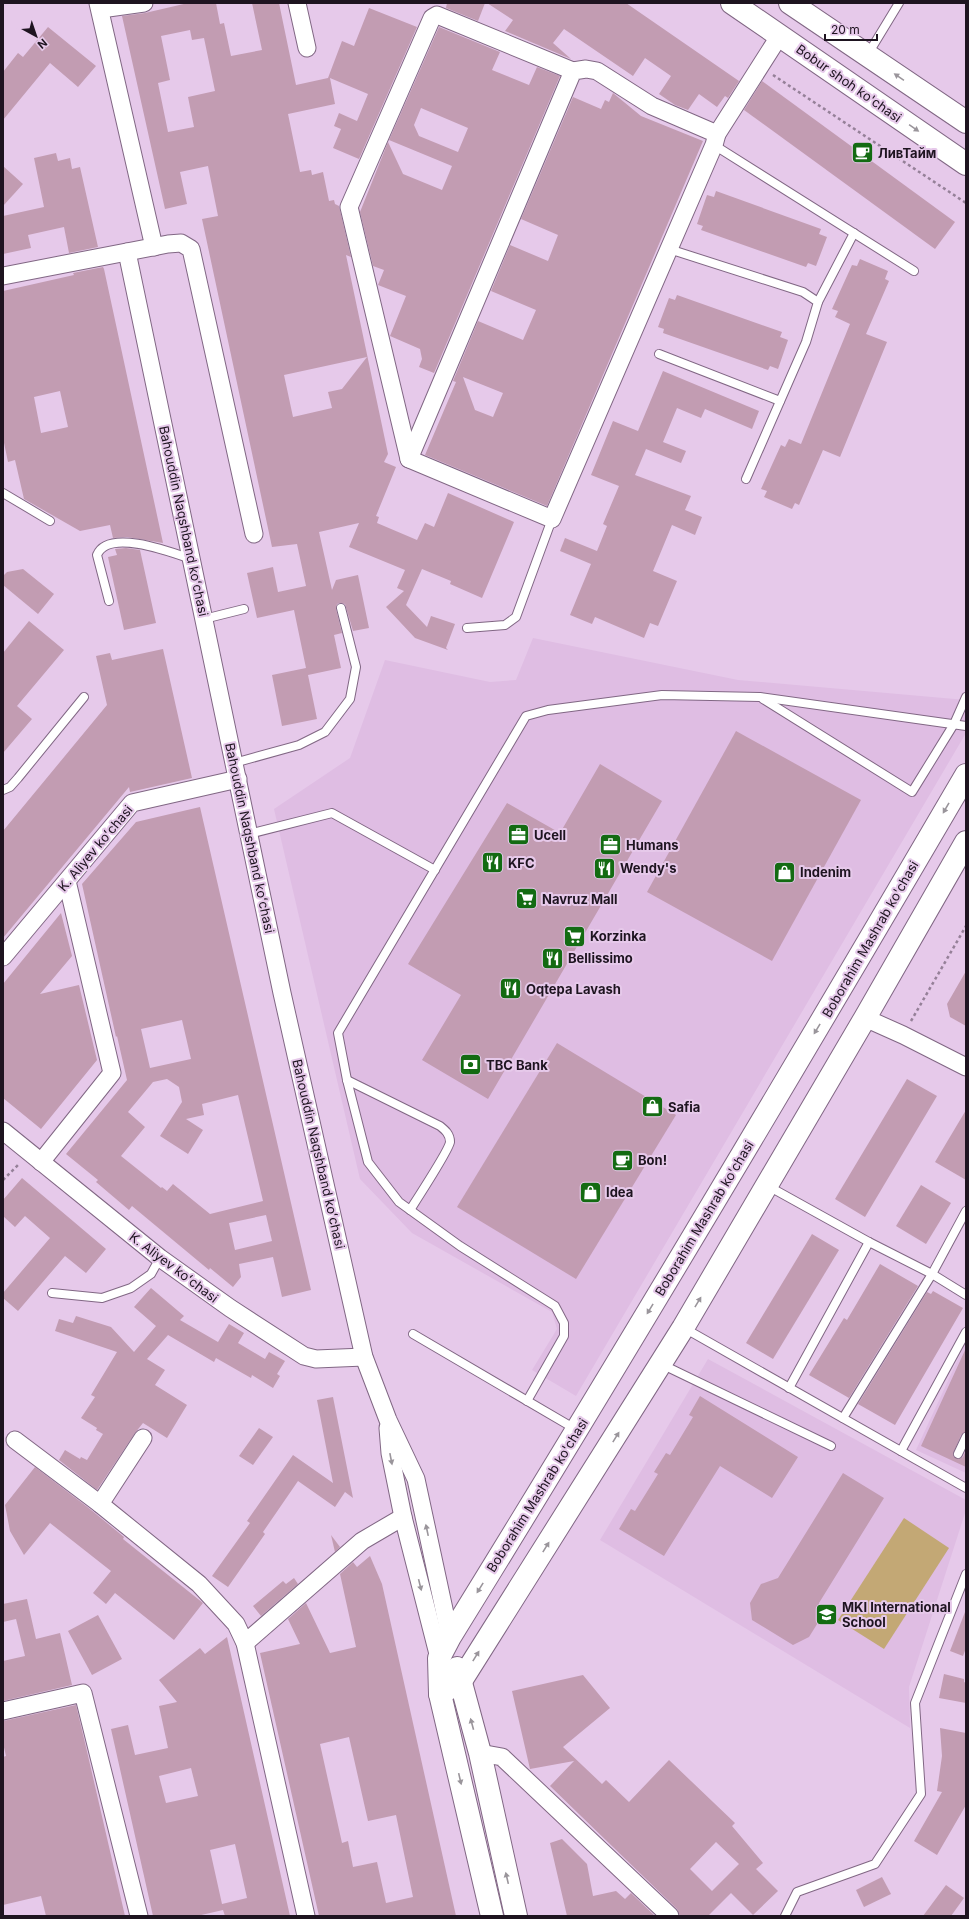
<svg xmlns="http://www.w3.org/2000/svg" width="969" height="1919" viewBox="0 0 969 1919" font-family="Inter,sans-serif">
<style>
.built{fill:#dfbde3}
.green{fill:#c3a875}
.building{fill:#c29cb2;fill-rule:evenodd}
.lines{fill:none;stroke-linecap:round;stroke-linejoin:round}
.lane-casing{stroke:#816784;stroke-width:10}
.street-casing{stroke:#816784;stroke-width:19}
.secondary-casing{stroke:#816784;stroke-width:24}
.primary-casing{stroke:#816784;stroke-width:24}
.path{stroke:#958098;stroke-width:2.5;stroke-dasharray:3 3;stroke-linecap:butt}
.lane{stroke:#fff;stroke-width:8}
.street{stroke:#fff;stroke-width:17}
.secondary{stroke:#fff;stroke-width:22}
.primary{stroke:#fff;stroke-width:22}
.oneway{fill:#9a959b}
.labels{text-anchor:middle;stroke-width:4;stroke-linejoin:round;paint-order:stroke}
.street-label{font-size:13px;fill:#1e1420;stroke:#e6c9ea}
.poi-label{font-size:13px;font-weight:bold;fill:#1e1420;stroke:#e6c9ea;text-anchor:start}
</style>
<rect width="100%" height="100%" fill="#e6c9ea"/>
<!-- built -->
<g class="built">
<path d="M533,638l205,42 228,20v33l-390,663 -44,-26 25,-41 -5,-17 -140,-79 -52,-54 -86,-370 76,-51 35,-98 105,22 26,-2z"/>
<path d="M966,1342v131l-50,-23z"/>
<path d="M708,1359l258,141v10l-57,177 1,41 -310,-188z"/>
</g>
<!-- green -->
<path class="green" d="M904,1518l45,30 -65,101 -46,-29z"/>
<!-- building -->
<g class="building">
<path d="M188,3h28l4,21 4,-1 7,33 31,-6 -10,-47h27l17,82 32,-7 14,-37 12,5 15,-38 48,19 -58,132 -26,-11 8,-19 -7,-3 5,-13 18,8 11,-27 -38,-16 5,26 -47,10 12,58 11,-2 1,5 11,-3 6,29 5,-1 1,4 4,2 12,51 -5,-2 42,199 -4,8 12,5 -20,49 3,1 -2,6 40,17 8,-17 9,4 14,-34 66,29 -32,76 -32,-14 1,-3 -29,-12 -16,36 21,22 4,-11 24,8 -9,24 2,2 -33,-12 -29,-31 18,-16 -7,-3 8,-18 -56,-23 10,-24 -40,9 13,58 4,-10 22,-5 11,53 -16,3 -8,-27 -5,-1 -3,1 -1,5 6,24 -8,2 7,33 -33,7 9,44 -35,7 -10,-51 34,-7 -12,-58 -37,8 -10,-45 26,-6 5,25 28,-6 -9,-42 -25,3 -70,-328 16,-3 -10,-50 -28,6 7,32 -22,5 -43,-193 23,-3zM190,30l2,10 12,-2 11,53 -27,6 6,30 -26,5 -10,-49 12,-3 -9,-44zM367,357l-25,32 -14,3 4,16 -39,9 -9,-42z"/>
<path d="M447,3h38l-7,18 -32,-13z"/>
<path d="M487,3h139l113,78 -11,17 -3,-2 -8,11 -18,-13 -11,16 -13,-5 -16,-11 12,-18 -26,-18 -12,18 -69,-47 -11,14 18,16 -66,-28 8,-11z"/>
<path d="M48,27l48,39 -18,21 -28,-24 -47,57v-48l15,-19 5,4z"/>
<path d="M439,27l61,25 -8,18 37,15 8,-18 23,9 -126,297 -15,-6 3,-8 -2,-10 -30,-13 16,-40 -28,-11 6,-15 -11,-4 -13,-54 28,-70 15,32 39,16 10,-24 -63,-26zM421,108l47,20 -10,24 -39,-16 -5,-11z"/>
<path d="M762,81l193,141 -20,27 -191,-139z"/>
<path d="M613,93l28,23 62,25 -156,365 -122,-51 31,-73 -3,-1 25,-60 45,19 13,-30 -45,-19 19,-46 38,16 10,-26 -37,-16 52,-122 28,12 4,-9 4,2zM463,377l40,16 -10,24 -18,-7z"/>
<path d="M56,153l2,8 12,-3 2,11 8,-2 18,80 -29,6 -5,-26 -36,8 3,13 -28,6v-38l41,-9 -10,-49z"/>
<path d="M3,166l20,18 -20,22z"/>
<path d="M716,191l105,38 -2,5 8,3 -11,29 -8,-3 -2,4 -105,-37 2,-4 -6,-2 10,-29 7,2z"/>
<path d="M860,259l28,12 -3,8 4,2 -23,53 21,8 -47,115 -17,-7 -24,55 -4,-2 -3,6 -28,-12 3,-6 -6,-2 20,-44 4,2 4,-8 12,5 49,-120 -15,-7 3,-6 -6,-2 20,-44 5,1z"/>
<path d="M103,267l1,2 59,274 -36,-6 -14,1 -3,-13 -30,6 -56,-32 -9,-39 -7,2 -5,-24v-147l71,-16 -1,-2zM60,391l8,36 -27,6 -7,-36z"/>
<path d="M677,295l105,37 -2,5 8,3 -10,29 -8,-3 -2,4 -105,-37 1,-4 -6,-2 11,-29 6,2z"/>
<path d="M663,371l96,40 -7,18 -47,-20 -4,9 -24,-10 -14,34 23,9 -5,12 -35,-14 -11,26 56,21 -6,14 17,7 -7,18 -23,-10 -19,46 24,10 -19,45 -8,-3 -6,15 -49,-21 -3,7 -22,-9 21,-51 -31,-13 5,-13 32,13 10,-25 -4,-2 16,-38 -28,-11 22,-54 25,10z"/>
<path d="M126,548l14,2 16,73 -32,7 -16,-73 9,-2 -2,-6z"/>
<path d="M23,569l31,25 -16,20 -35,-29v-9l4,-4z"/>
<path d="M29,621l35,29 -47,56 15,13 -29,34v-100z"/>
<path d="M163,649l29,129 -62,14 -1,-5 -126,151v-107l104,-126 -11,-49 14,-3 2,7z"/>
<path d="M736,731l125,69 -89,161 -125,-69z"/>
<path d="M600,764l62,37 -174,298 -66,-39 39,-65 -53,-31 99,-161 53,30z"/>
<path d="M200,807l111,483 -29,7 -9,-40 -34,7 2,13 -8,10 -23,-19 -1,2 -77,-64 -3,4 -33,-28 2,-2 -32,-26 61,-74 -10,-44 -1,1 -34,-153 54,-62zM182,1020l9,39 -41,9 -9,-39zM167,1079l12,8 3,15 -22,34 28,18 15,-24 -17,-11 18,-4 -2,-11 36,-9 25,106 -53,13 -37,-30 -6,7 -5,-4 -1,1 -40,-32 24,-29 -17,-15 25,-30zM266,1215l6,26 -37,9 -6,-27z"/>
<path d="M61,913l11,43 -32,38 39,-9 18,75 -56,69 -38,-31v-114z"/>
<path d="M966,971v55l-16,-9 -3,-13z"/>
<path d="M557,1043l119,72 -100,164 -119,-72z"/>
<path d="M907,1079l30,17 -72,121 -30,-18z"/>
<path d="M966,1110v70l-31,-18z"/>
<path d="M22,1178l84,71 -20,24 -21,-17 -47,55 -15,-13v-5l47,-55 -25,-22 -10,11 -12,-11v-16z"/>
<path d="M921,1185l30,18 -25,41 -30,-18z"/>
<path d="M812,1234l27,16 -66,109 -27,-16z"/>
<path d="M880,1264l38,22 -69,112 -40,-23 35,-57 3,2z"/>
<path d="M151,1288l33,28 -4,4 38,22 11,-18 15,9 -6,10 27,16 4,-7 16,9 -8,13 3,2 -7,12 -21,-13 -1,3 -35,-20 -2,4 -46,-27 -21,24 18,11 -10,15 32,20 -20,33 -24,-15 -8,10 -38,57 -38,-30 6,-10 15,9 1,-2 6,3 16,-26 -7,-4 1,-2 -16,-10 14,-21 -4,-2 26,-43 -62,-21 4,-12 14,4 3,-7 35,11 23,25 22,-26 -22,-19z"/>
<path d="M933,1291l30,17 -68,117 -37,-21 69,-112 4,2z"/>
<path d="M966,1348v84l-5,3 -8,19 1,3 5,2 4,-2 3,-7v17l-45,-21z"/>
<path d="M700,1396l98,61 -26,41 -52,-32 -56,90 -45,-27 12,-20 4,2 23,-37 -4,-2 12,-19 4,2 23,-38 -4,-2z"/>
<path d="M333,1397l20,101 -8,-6 -10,15 -37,-26 -35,51 2,2 -37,53 -16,-11 38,-53 -3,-2 46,-66 40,28 -16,-83z"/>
<path d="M259,1428l14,9 -20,28 -14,-9z"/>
<path d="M35,1467l55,42 34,28 -1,2 80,64 -29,37 -59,-47 -9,11 -13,-11 18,-22 -61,-48 -26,32 -14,-24 -5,-26z"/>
<path d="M843,1473l41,25 -65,105v18l-10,16 -16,8 -41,-25 -2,-17 11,-19 17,-6z"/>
<path d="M331,1535l9,12 -5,5z"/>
<path d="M370,1556l12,28 74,332h-137l-59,-263 40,-9 -12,-25 18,-16 24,50 26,-6 -16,-73 13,-12 4,5zM349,1737l19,84 28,-6 17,82 -27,6 -9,-41 -24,5 -5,-26 -6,2 -22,-99z"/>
<path d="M294,1578l4,6 -37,32 -8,-10 30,-25 3,3z"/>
<path d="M27,1599l9,40 24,-6 12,52 -69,16v-40l22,-5 -9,-37 -13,3v-18z"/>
<path d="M965,1612l1,36 -3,8 -13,-5z"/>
<path d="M98,1615l24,44 -30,16 -24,-44z"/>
<path d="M227,1637l63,279h-65l-2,-6 -26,6h-44l-42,-187 17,-4 7,30 33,-7 -9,-42 18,-4 -18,-22 41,-32 5,6zM191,1768l7,28 -32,7 -7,-27zM235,1844l12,54 -25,6 -12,-54z"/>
<path d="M944,1674l20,5v3l2,1v20l-27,-5z"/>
<path d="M583,1675l27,33 -47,39 39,37 4,-4 23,22 40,-42 66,63 -3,3 31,37 -7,6 22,22 -25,24 -22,-22 -23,23h-28l-3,-7 -127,-123 24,-25 -44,8 -18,-78zM716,1842l23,22 -27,27 -22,-22z"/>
<path d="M76,1705l10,42 39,169h-79l-5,-20 -38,9v-148l3,-1 -3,-13v-22z"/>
<path d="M940,1728l26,5v72l-29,50 -23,-14 28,-49 -5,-1 5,-35z"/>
<path d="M562,1839l25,25 6,32 23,-5 9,8 6,-6 24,23h-88l-17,-73z"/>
<path d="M882,1877l9,17 -27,13 -8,-17z"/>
<path d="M946,1885l18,13 -13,18h-28z"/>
</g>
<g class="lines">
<defs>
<g id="lane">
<path d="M868,54l31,-51"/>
<path d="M714,145l200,126"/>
<path d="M669,249l134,43 15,10 -12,40 -60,137"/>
<path d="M818,302l36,-69"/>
<path d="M659,354l121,47"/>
<path d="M3,493l47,28"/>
<path d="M109,601l-12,-46c11,-27 74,-3 94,4"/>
<path d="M204,619l40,-10"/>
<path d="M467,628l38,-3 11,-8 36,-98"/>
<path d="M763,699l149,93 42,-68 12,-27"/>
<path d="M234,763l65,-18 26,-13 25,-33 6,-32 -15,-59"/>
<path d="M3,790l7,-3 8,-9 66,-81"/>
<path d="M249,834l83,-21 103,57"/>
<path d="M347,1080l93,46c5,4 10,8 10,16 -1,8 -33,57 -40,68"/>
<path d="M768,1186l101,56 63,32 34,-63"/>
<path d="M52,1293l50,5 29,-10 20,-14 9,-16"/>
<path d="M684,1328l282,160"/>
<path d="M413,1334l164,96"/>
<path d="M661,1364l170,82"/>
<path d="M789,1388l80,-146"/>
<path d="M527,1401l37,-65v-13l-9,-17 -95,-60 -61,-44 -31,-40 -21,-82 -9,-47 188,-317 22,-6 114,-15 98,2 206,29"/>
<path d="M843,1418l89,-144 34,21"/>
<path d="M901,1451l65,-119"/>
<path d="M958,1454l8,-17"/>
<path d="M785,1916l12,-24 78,-28 46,-70 -6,-91 51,-129"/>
</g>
<g id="street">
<path d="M98,3l56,244"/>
<path d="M297,3l10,45"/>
<path d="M101,9l43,-6"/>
<path d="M573,71l-136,-56 -5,3 -83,189 60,252 143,60 162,-374 3,-11 63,-99"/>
<path d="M127,252l155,741 82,364 24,63 28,59 34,158"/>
<path d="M3,276l165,-32 13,-1 10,6 63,285"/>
<path d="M409,459l164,-388 13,-2 11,2 55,35 65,28"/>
<path d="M3,957l129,-154 106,-24"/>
<path d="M865,1018l38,17 63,32"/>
<path d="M3,1131l157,127 70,50 74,48 12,3 48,-2"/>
<path d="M41,1162l71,-89 -45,-192"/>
<path d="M388,1428l2,25 13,64 36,141"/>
<path d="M143,1438l-43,66 99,80 37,40 9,19 61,273"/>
<path d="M15,1440l85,64"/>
<path d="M245,1643l117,-102 41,-24"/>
<path d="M3,1711l80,-18 56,223"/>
<path d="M480,1753l22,4 168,159"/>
</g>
<g id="secondary">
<path d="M457,1668l23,85 36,163"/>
<path d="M440,1694l21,-13 222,-353 182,-310 101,-176"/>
<path d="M492,1916l-52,-222 -1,-36 11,-21c176,-285 347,-573 516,-862"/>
</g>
<g id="primary">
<path d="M732,3l234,161"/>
<path d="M790,3l176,119"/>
</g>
</defs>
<!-- lane casing -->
<use href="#lane" class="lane-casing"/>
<!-- street casing -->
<use href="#street" class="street-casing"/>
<!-- secondary casing -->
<use href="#secondary" class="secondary-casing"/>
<!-- primary casing -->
<use href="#primary" class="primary-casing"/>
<!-- path -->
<g class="path">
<path d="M773,75l193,128"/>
<path d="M911,1021l55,-95"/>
<path d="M3,1180l15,-15"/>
</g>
<!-- lane -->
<use href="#lane" class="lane"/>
<!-- street -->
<use href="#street" class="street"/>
<!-- secondary -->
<use href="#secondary" class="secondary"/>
<!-- primary -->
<use href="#primary" class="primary"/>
</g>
<!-- one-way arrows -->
<defs><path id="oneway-solid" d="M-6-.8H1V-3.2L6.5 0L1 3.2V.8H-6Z"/></defs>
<g class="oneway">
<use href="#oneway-solid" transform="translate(899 77) rotate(-146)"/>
<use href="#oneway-solid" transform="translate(914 128) rotate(35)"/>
<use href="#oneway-solid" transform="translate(946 808) rotate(120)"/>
<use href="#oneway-solid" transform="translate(817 1029) rotate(121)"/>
<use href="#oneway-solid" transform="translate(698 1302) rotate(-59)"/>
<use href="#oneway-solid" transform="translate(650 1309) rotate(121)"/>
<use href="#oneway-solid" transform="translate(616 1437) rotate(-58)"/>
<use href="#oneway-solid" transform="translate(391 1459) rotate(79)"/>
<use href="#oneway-solid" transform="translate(427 1530) rotate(-102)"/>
<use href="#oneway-solid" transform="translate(546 1547) rotate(-58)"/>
<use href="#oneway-solid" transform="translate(420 1585) rotate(76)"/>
<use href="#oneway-solid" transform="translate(480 1588) rotate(122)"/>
<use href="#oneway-solid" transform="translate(476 1656) rotate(-58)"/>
<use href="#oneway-solid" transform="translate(472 1724) rotate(-105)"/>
<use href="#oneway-solid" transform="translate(460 1779) rotate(77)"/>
<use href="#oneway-solid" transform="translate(507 1878) rotate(-103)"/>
</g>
<!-- icons -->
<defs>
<symbol id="cafe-square" viewBox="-11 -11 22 22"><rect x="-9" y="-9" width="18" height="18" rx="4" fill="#136b12" stroke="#e6c9ea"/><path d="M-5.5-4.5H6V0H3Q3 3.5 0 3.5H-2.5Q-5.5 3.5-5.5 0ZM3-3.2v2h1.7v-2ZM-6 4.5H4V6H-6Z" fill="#fff"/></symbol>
<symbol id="office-square" viewBox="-11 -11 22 22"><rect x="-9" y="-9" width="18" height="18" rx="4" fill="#136b12" stroke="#e6c9ea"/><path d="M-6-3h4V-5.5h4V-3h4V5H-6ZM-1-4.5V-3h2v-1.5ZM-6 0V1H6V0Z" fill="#fff"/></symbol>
<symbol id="restaurant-square" viewBox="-11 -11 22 22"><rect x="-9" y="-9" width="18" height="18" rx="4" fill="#136b12" stroke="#e6c9ea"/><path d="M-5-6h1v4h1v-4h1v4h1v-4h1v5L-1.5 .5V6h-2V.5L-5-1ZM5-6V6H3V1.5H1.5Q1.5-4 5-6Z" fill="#fff"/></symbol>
<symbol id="shop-square" viewBox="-11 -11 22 22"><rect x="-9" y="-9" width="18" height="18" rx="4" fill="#136b12" stroke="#e6c9ea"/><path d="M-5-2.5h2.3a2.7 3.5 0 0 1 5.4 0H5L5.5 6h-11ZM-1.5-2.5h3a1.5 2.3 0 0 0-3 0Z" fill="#fff"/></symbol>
<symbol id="supermarket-square" viewBox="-11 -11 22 22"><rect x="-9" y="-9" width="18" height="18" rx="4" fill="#136b12" stroke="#e6c9ea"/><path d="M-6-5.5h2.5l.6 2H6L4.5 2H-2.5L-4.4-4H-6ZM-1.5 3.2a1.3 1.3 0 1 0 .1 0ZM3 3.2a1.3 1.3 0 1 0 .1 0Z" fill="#fff"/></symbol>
<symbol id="bank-square" viewBox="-11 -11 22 22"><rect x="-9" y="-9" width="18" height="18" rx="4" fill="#136b12" stroke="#e6c9ea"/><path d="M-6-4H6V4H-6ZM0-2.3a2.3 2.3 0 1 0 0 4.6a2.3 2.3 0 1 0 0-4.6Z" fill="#fff"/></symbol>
<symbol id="school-square" viewBox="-11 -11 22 22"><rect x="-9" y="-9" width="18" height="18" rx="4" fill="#136b12" stroke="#e6c9ea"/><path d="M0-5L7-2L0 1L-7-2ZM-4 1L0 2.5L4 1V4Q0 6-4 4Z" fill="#fff"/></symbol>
</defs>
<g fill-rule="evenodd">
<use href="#cafe-square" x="850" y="140" width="25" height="25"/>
<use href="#office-square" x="506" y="822" width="25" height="25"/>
<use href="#office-square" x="598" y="832" width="25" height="25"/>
<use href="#restaurant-square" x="480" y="850" width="25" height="25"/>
<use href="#restaurant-square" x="592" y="856" width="25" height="25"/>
<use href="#shop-square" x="772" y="860" width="25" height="25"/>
<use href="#supermarket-square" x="514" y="886" width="25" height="25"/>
<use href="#supermarket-square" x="562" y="924" width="25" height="25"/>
<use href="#restaurant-square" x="540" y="946" width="25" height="25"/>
<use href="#restaurant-square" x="498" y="976" width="25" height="25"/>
<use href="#bank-square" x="458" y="1052" width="25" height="25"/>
<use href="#shop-square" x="640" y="1094" width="25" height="25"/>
<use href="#cafe-square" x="610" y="1148" width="25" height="25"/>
<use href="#shop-square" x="578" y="1180" width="25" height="25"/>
<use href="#school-square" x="814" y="1602" width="25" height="25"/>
</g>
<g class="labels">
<!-- street labels -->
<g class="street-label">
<text transform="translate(849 83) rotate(35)" y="5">Bobur shoh ko'chasi</text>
<text transform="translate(184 521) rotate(78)" y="5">Bahouddin Naqshband koʻchasi</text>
<text transform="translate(250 838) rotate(78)" y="5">Bahouddin Naqshband koʻchasi</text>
<text transform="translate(95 848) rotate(-50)" y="5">K. Aliyev koʻchasi</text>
<text transform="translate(870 939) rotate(-60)" y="5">Boborahim Mashrab ko'chasi</text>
<text transform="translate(319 1154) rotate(77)" y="5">Bahouddin Naqshband koʻchasi</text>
<text transform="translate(704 1218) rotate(-59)" y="5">Boborahim Mashrab ko'chasi</text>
<text transform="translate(174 1267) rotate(37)" y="5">K. Aliyev koʻchasi</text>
<text transform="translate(537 1495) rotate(-58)" y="5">Boborahim Mashrab ko'chasi</text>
</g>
<!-- poi labels -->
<g class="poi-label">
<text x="878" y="158">ЛивТайм</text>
<text x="534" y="840">Ucell</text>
<text x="626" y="850">Humans</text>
<text x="508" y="868">KFC</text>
<text x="620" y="873">Wendy's</text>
<text x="800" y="877">Indenim</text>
<text x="542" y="904">Navruz Mall</text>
<text x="590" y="941">Korzinka</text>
<text x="568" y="963">Bellissimo</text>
<text x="526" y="994">Oqtepa Lavash</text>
<text x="486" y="1070">TBC Bank</text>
<text x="668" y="1112">Safia</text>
<text x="638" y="1165">Bon!</text>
<text x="606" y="1197">Idea</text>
<text x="842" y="1612">MKI International<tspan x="842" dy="15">School</tspan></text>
</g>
</g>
<!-- border -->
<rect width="969" height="1919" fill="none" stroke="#1e1420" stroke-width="8"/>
<!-- north arrow -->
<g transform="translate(36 36) rotate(140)" stroke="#e6c9ea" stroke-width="3" paint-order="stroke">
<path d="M0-3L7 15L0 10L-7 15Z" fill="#1e1420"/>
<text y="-6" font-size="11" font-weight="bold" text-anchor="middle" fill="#1e1420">N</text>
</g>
<!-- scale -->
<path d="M825 34v6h52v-6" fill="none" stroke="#1e1420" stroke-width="2"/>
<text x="831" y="34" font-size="12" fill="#1e1420" stroke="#e6c9ea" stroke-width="3" paint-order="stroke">20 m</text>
</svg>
